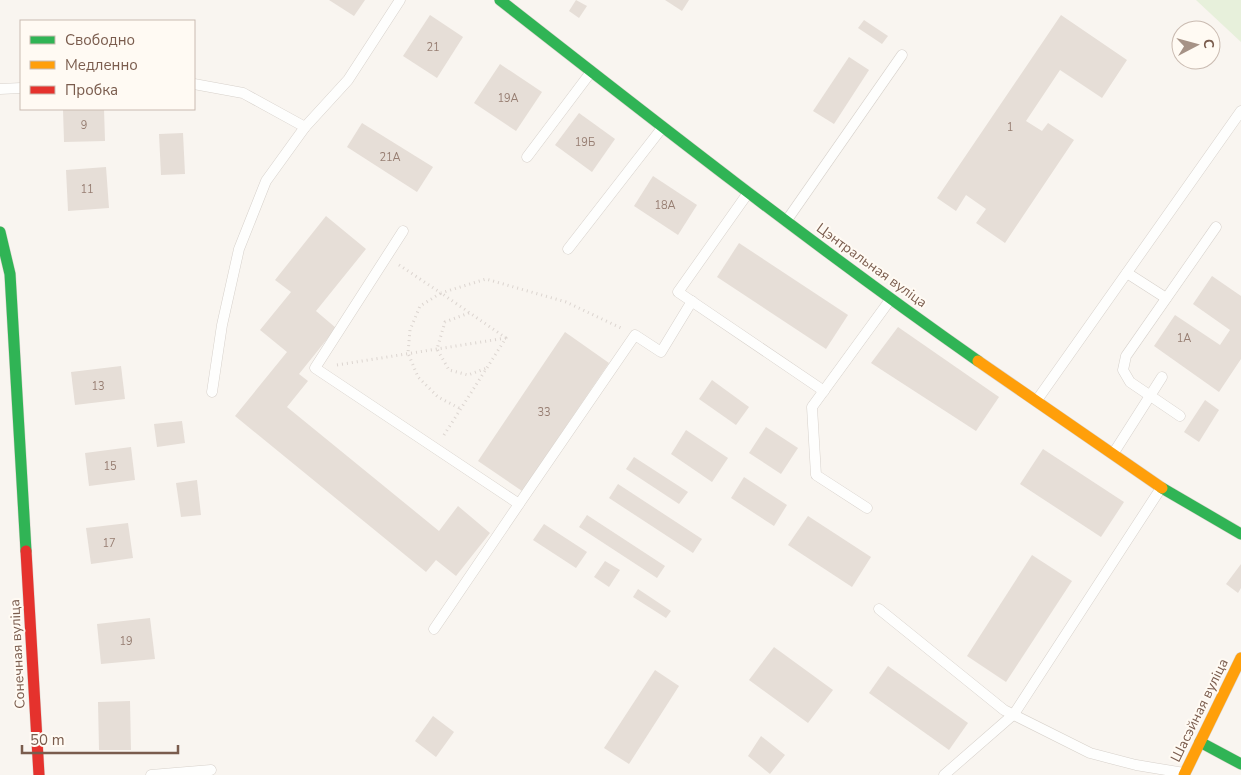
<svg xmlns="http://www.w3.org/2000/svg" width="1241" height="775" viewBox="0 0 1241 775" font-family="'Nunito Sans',sans-serif">
<style>
.green{fill:#e7f0db}
.building{fill:#e6ded7}
.lines{fill:none;stroke-linecap:round;stroke-linejoin:round}
.lane-casing{stroke:#d7d1cb;stroke-width:11}
.fast-casing{stroke:#d9d2cb;stroke-width:12}
.slow-casing{stroke:#d9d2cb;stroke-width:12}
.jam-casing{stroke:#d9d2cb;stroke-width:12}
.path{stroke:#dcd5d0;stroke-width:3;stroke-dasharray:1 4;stroke-linecap:butt}
.lane{stroke:#fefefd;stroke-width:10}
.fast{stroke:#30b455;stroke-width:11}
.slow{stroke:#ff9f0a;stroke-width:11}
.jam{stroke:#e5322d;stroke-width:11}
.labels{text-anchor:middle;stroke-width:4;stroke-linejoin:round;paint-order:stroke}
.number-label{font-size:11px;fill:#977e72}
.street-label{font-size:14px;fill:#7a5c4d;stroke:#fffaf3}
</style>
<rect width="100%" height="100%" fill="#f9f5f0"/>
<!-- green -->
<path class="green" d="M1196,0h45v42z"/>
<!-- building -->
<g class="building">
<path d="M329,0h36l-11,16z"/>
<path d="M576,0l11,6 -8,12 -10,-7z"/>
<path d="M665,0h24l-7,11z"/>
<path d="M430,15l33,22 -26,41 -34,-22z"/>
<path d="M1061,15l66,45 -25,38 -42,-28 -34,51 16,10 6,-8 26,17 -69,103 -29,-20 10,-14 -20,-14 -10,16 -19,-13z"/>
<path d="M864,20l24,16 -6,8 -24,-16z"/>
<path d="M849,57l20,13 -35,54 -21,-13z"/>
<path d="M500,64l42,28 -26,39 -42,-28z"/>
<path d="M63,109h41l1,32 -41,1z"/>
<path d="M579,113l36,26 -23,33 -37,-27z"/>
<path d="M362,123l71,44 -16,25 -70,-45z"/>
<path d="M183,133l2,41 -24,1 -2,-41z"/>
<path d="M106,167l3,41 -41,3 -2,-41z"/>
<path d="M653,176l44,29 -19,30 -44,-29z"/>
<path d="M326,216l40,33 -50,62 20,17 -37,46 9,7 -21,26 152,124 19,-25 32,27 -34,43 -20,-16 -10,12 -191,-156 52,-64 -27,-22 31,-38 -16,-12z"/>
<path d="M739,243l109,72 -22,34 -109,-72z"/>
<path d="M1212,276l29,20v63l-22,33 -65,-46 21,-31 45,30 10,-15 -37,-26z"/>
<path d="M898,327l101,70 -23,34 -105,-68z"/>
<path d="M565,332l44,31 -87,128 -44,-30z"/>
<path d="M121,366l4,33 -50,6 -4,-33z"/>
<path d="M712,380l37,27 -13,18 -37,-26z"/>
<path d="M1205,400l14,10 -20,32 -15,-10z"/>
<path d="M182,421l3,22 -28,4 -3,-23z"/>
<path d="M766,427l32,21 -17,26 -32,-21z"/>
<path d="M686,430l42,28 -16,24 -41,-28z"/>
<path d="M131,447l4,33 -46,6 -4,-33z"/>
<path d="M1043,449l81,53 -23,35 -81,-53z"/>
<path d="M634,457l54,35 -9,12 -53,-35z"/>
<path d="M744,477l43,28 -13,21 -43,-28z"/>
<path d="M197,480l4,35 -20,2 -5,-34z"/>
<path d="M618,484l84,55 -9,14 -84,-55z"/>
<path d="M587,515l78,51 -8,12 -78,-51z"/>
<path d="M808,516l63,41 -19,30 -64,-42z"/>
<path d="M128,523l5,35 -42,6 -5,-36z"/>
<path d="M544,524l43,28 -11,16 -43,-28z"/>
<path d="M1032,555l40,26 -66,101 -39,-26z"/>
<path d="M605,561l15,9 -11,17 -15,-10z"/>
<path d="M1241,564v24l-3,5 -12,-9z"/>
<path d="M638,589l33,22 -5,7 -33,-21z"/>
<path d="M150,618l5,41 -54,5 -4,-40z"/>
<path d="M774,647l59,43 -25,33 -59,-43z"/>
<path d="M888,666l80,57 -19,27 -80,-57z"/>
<path d="M655,670l24,16 -50,78 -25,-16z"/>
<path d="M130,701l1,49h-32l-1,-48z"/>
<path d="M433,716l21,16 -18,25 -21,-16z"/>
<path d="M761,736l24,19 -15,19 -22,-18z"/>
</g>
<g class="lines">
<defs>
<g id="lane">
<path d="M194,84l49,9 62,34"/>
<path d="M0,89l21,-1"/>
<path d="M527,157l64,-85"/>
<path d="M748,193l-70,99 146,99"/>
<path d="M787,220l115,-165"/>
<path d="M403,231l-88,137 204,136 116,-169 26,17 31,-51"/>
<path d="M568,249l94,-121"/>
<path d="M1127,273l39,25"/>
<path d="M212,392l10,-67 17,-76 27,-68 39,-54 43,-47 52,-80"/>
<path d="M1037,400l204,-289"/>
<path d="M1180,416l-50,-34 -7,-12 3,-14 90,-129"/>
<path d="M1113,454l49,-77"/>
<path d="M867,508l-51,-33 -4,-68 78,-107"/>
<path d="M879,609l125,101 86,43 46,12 48,8"/>
<path d="M434,629l85,-125"/>
<path d="M151,775l60,-5"/>
<path d="M944,775l70,-61 147,-226"/>
</g>
<g id="fast">
<path d="M500,0c157,123 314,246 478,361"/>
<path d="M0,232l10,42 16,277"/>
<path d="M1162,488l79,46"/>
<path d="M1200,742l41,22"/>
</g>
<g id="slow">
<path d="M978,361l184,127"/>
<path d="M1184,775l57,-117"/>
</g>
<path id="jam" d="M26,551l13,224"/>
</defs>
<!-- lane casing -->
<use href="#lane" class="lane-casing"/>
<!-- fast casing -->
<use href="#fast" class="fast-casing"/>
<!-- slow casing -->
<use href="#slow" class="slow-casing"/>
<!-- jam casing -->
<use href="#jam" class="jam-casing"/>
<!-- path -->
<g class="path">
<path d="M399,265l42,28 45,-14 80,23 55,26"/>
<path d="M469,313l-24,9 -8,27 12,21 19,5 19,-7"/>
<path d="M337,365l169,-27"/>
<path d="M444,435l62,-97 -65,-45 -21,13 -10,24 -2,23 10,24 20,20 23,12"/>
</g>
<!-- lane -->
<use href="#lane" class="lane"/>
<!-- fast -->
<use href="#fast" class="fast"/>
<!-- slow -->
<use href="#slow" class="slow"/>
<!-- jam -->
<use href="#jam" class="jam"/>
</g>
<g class="labels">
<!-- number labels -->
<g class="number-label">
<text x="433" y="51">21</text>
<text x="508" y="102">19А</text>
<text x="84" y="129">9</text>
<text x="1010" y="131">1</text>
<text x="585" y="146">19Б</text>
<text x="390" y="161">21А</text>
<text x="87" y="193">11</text>
<text x="665" y="209">18А</text>
<text x="1184" y="342">1А</text>
<text x="98" y="390">13</text>
<text x="544" y="416">33</text>
<text x="110" y="470">15</text>
<text x="109" y="547">17</text>
<text x="126" y="645">19</text>
</g>
<!-- street labels -->
<g class="street-label">
<text transform="translate(872 265) rotate(36)" y="5">Цэнтральная вуліца</text>
<text transform="translate(17 654) rotate(-93)" y="5">Сонечная вуліца</text>
<text transform="translate(1199 710) rotate(-64)" y="5">Шасэйная вуліца</text>
</g>
</g>
<!-- legend -->
<rect x="20" y="20" width="175" height="90" fill="#fffaf3" stroke="#cabbb1"/>
<rect x="30" y="36" width="25" height="8" fill="#30b455" stroke="#cabbb1"/>
<text x="65" y="45" font-size="15" fill="#7a5c4d">Свободно</text>
<rect x="30" y="61" width="25" height="8" fill="#ff9f0a" stroke="#cabbb1"/>
<text x="65" y="70" font-size="15" fill="#7a5c4d">Медленно</text>
<rect x="30" y="86" width="25" height="8" fill="#e5322d" stroke="#cabbb1"/>
<text x="65" y="95" font-size="15" fill="#7a5c4d">Пробка</text>
<!-- north arrow -->
<g transform="translate(1196 45) rotate(84)"><circle r="24" fill="#fffaf3" stroke="#cabbb1"/>
<path d="M0-4L9 19L0 12L-9 19Z" fill="#a69286"/>
<text y="-8" font-size="14" font-weight="bold" text-anchor="middle" fill="#7a5c4d">С</text>
</g>
<!-- scale -->
<path d="M22 745v8h156v-8" fill="none" stroke="#7a5c4d" stroke-width="2.5"/>
<text x="30" y="745" font-size="15" fill="#7a5c4d" stroke="#fffaf3" stroke-width="4" paint-order="stroke">50 m</text>
</svg>
